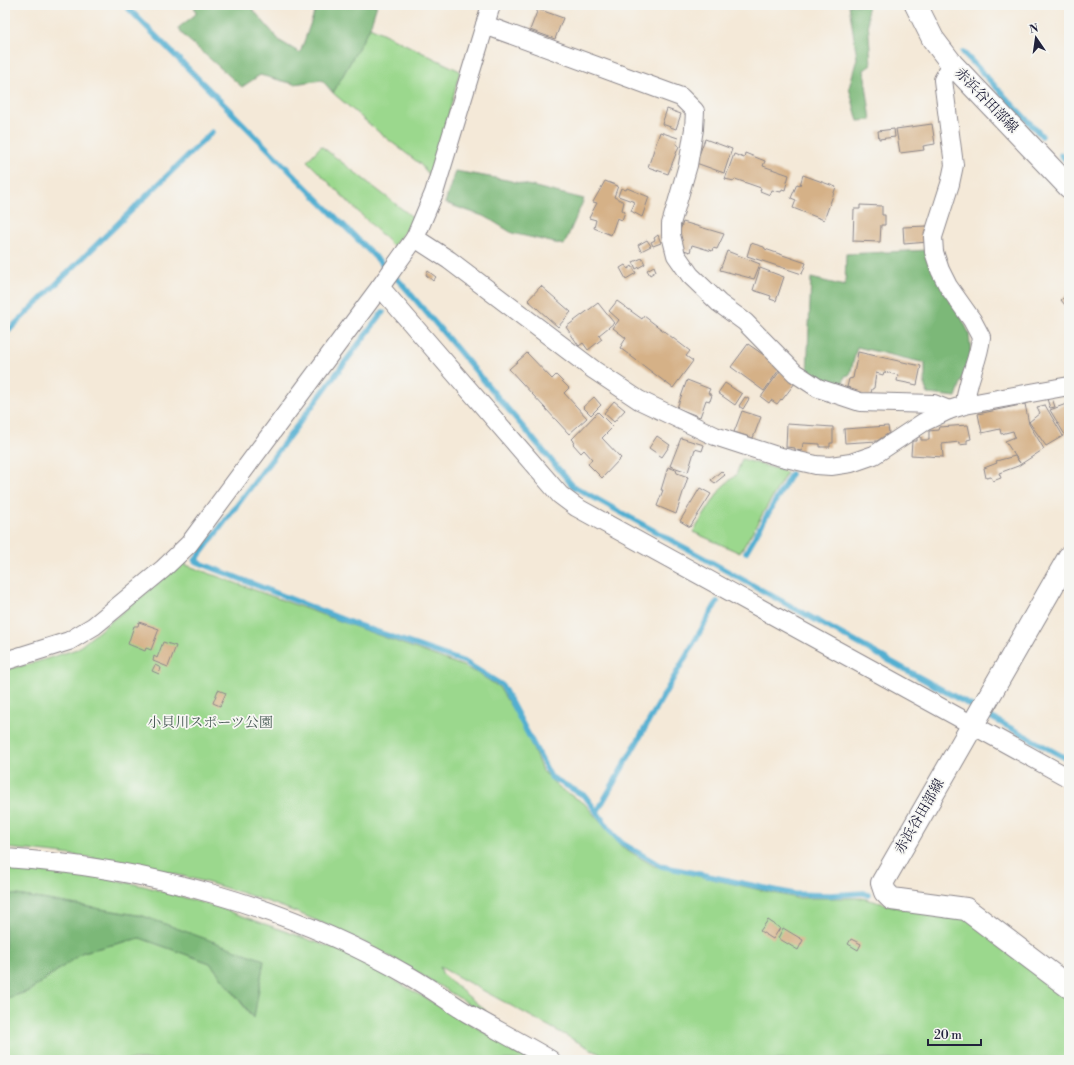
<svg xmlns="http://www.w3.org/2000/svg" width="1074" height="1065" viewBox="0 0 1074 1065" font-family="'Libre Bodoni','Noto Serif JP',serif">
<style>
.green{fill:#9bd88d;stroke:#5e7d64}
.forest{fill:#7cb878;stroke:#4f6d5a}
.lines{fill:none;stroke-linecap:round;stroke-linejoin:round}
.stream{stroke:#53afd1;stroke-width:5.5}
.building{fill:#d5b187}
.minor-casing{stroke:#8b868a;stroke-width:20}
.secondary-casing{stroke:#8b868a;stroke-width:24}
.minor{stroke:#fff;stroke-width:18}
.secondary{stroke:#fff;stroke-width:22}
.labels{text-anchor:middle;stroke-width:3.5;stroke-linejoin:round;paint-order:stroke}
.street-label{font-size:14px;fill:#22223b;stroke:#f6f6f2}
.park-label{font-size:14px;fill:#465954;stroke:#f6f6f2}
</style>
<rect width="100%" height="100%" fill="#f6f6f2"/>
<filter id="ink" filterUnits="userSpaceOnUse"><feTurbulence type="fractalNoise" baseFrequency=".025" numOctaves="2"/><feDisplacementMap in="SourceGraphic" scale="8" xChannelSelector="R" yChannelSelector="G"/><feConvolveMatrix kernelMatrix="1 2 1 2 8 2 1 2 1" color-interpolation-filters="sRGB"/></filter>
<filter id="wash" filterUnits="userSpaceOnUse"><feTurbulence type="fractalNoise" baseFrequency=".012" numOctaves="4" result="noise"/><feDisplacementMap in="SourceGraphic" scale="16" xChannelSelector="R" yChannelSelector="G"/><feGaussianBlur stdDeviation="0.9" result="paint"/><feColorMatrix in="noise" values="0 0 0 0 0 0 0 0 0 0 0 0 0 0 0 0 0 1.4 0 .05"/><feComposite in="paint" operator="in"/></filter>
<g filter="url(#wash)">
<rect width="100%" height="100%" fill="#f4e9d8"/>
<!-- green -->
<g class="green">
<path d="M370,27l90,44 -28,107 -12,-14 -39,-30 -48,-41z"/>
<path d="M321,146l94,73 -22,27 -86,-85z"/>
<path d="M742,459l45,13 -47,81 -47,-21 29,-45 14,-12z"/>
<path d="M185,561l1,4 277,101 16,8 20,13 25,41 18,42 17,18 25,15 37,43 33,20 142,32h66l42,11 63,6 102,79v66h-458l-171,-93 3,8 43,36 -7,-1c-45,-27 -90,-57 -139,-79 -106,-49 -219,-74 -335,-83v-178l32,-8 40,-13z"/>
<path d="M5,867l77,6 62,13 73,21 132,47 184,106h-528v-61l24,-8 54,-39 57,-14 70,25 43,55 11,-57 -121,-45 -138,-23z"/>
</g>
<!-- forest -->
<g class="forest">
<path d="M194,5h55l31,36 20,12 17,-48h60l-7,22 -37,66 -11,-13 -28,4 -34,-9 -18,12 -58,-51 -6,-8 18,-14z"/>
<path d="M849,5h18l4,60 -7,5 7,50 -13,1 -9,-33 8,-30z"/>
<path d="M455,171l52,9 77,19 -20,46 -52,-12 -26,-16 -41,-14z"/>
<path d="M929,250l40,83 2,21 -15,43 -28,-3 -3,-7v-24l-68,-16 -7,28 -5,1 -3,10 -35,-10 4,-98 34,8 1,-32z"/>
<path d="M5,893l138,23 121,44 -10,58 -44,-55 -70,-25 -57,14 -54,39 -24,8z"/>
</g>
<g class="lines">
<!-- stream -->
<g class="stream">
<path d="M125,5l278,280 170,201 404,223"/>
<path d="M963,52l79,84"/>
<path d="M1061,155l8,9"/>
<path d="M383,312l-188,249 157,62 113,39 37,23 49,92 34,19 28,38 9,9 17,10 22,13 133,28 36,1 34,-2 4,2"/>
<path d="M5,334l207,-202"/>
<path d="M746,552l45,-78"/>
<path d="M985,714l84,46"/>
<path d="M597,812l120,-210"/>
</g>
</g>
<g id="blocks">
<!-- building -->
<g class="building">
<path d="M538,9l25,9 -8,21 -25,-9z"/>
<path d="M667,109l14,5 -5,15 -14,-5z"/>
<path d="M932,124l3,20 -12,2 1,4 -24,3 -4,-24z"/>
<path d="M894,129l1,8 -16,2 -1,-8z"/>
<path d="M660,132l18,6 -2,6 3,2 -11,28 -20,-7z"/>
<path d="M705,139l27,10 -8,24 -28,-10z"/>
<path d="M745,153l20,8 -2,5 26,9 -4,15 -3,-1 -1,3 -9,-2 -2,5 -10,-4 1,-3 -26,-9 -1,2 -9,-2 9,-25 10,4z"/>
<path d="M803,175l33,12 -12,33 -31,-12 3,-8 -5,-2 6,-14 3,1z"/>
<path d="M605,181l13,5 -4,11 10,5 -2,8 3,2 -3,8 -5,-2 -6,17 -17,-7 2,-8 -7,-2 8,-15 -4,-1z"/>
<path d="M621,188l5,2 1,-2 22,9 -7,20 -11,-6 4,-9 -17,-6z"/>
<path d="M860,205l22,1v9h3v10h-4l-1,17 -27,-1 1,-32h6z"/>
<path d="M683,222l41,12 -7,15 -4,-1 -1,3 -20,-6 -2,7 -9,-3 -3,-13z"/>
<path d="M927,226l1,16 -24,2 -1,-17z"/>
<path d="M658,235l3,8 -8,3 -2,-4 4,-2 -1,-2z"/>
<path d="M647,240l4,6 -10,5 -3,-6z"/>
<path d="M751,243l13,4 1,2 41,14 -4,11 -55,-18z"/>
<path d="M727,251l33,13 -6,15 -34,-9z"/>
<path d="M642,258l3,6 -9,5 -3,-7z"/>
<path d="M625,265l3,4 4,-3 4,7 -10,6 -6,-11z"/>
<path d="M654,266l2,5 -6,4 -3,-5z"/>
<path d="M760,268l24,9 -8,24 -6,-2 1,-3 -18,-6z"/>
<path d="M428,271l8,6 -3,4 -7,-6z"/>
<path d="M541,286l30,26 -13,15 -30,-27z"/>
<path d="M1069,293v9l-4,3 -4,-5z"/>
<path d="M617,301l25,18 2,-3 46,35 -4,5 7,5 -20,27 -53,-40 6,-10 -13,-10 6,-8 -10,-9z"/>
<path d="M598,303l16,20 -15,12 3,4 -14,11 -5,-7 -4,3 -13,-19z"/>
<path d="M748,344l33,23 -17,24 -33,-24z"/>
<path d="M858,352l63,14 -4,19 -20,-4 1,-6 -14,-3 -1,3 -7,-2 -2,15 -2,1 -2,8 -20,-5v-4l-3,-1 2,-8 4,-1z"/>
<path d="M527,353l25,26 4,-4 13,13 -5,5 23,25 -18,16 -60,-65z"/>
<path d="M780,371l15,12 -13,17 -1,-1 -4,5 -6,-4 -2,3 -8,-6z"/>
<path d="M687,380l23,9 -2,4 4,2 -2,6 -4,-1 -6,17 -23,-9z"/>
<path d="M725,383l17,11 -7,11 -17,-12z"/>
<path d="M594,397l7,8 -10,10 -8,-8z"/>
<path d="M745,397l4,2 -6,10 -4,-3z"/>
<path d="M1052,398l3,9 -5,1 -3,-9z"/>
<path d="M614,401l11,9 -11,12 -10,-9z"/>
<path d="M1069,403v29l-4,3 -15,-25z"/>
<path d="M1025,404l4,20 15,25 -26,17 -19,7 2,5 -8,3 -2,-4 -5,1 -2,-10 13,-5 -1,-2 19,-5 5,7 -15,-22 10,-4 -2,-6 -12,3 -1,-5 -18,4 -4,-19z"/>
<path d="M1045,405l18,31 -17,10 -17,-24 11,-9 -3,-6z"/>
<path d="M742,411l19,6 -8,21 -19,-6z"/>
<path d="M598,412l15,15 -11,11 19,20 -19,20 -14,-14 4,-5 -8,-9 -3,3 -8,-9 1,-3 -2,-2z"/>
<path d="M787,424l46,3v16h-3v4h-10v-3l-17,-1 -1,8 -7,-1v-2l-9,-1z"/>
<path d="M968,425l3,14 -4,1v4l-8,1v-3l-17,2 1,13 -32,-2 1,-14h5v-4h4v3h8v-9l9,-1 1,-3z"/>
<path d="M888,426l1,7 -12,8 -32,2 -1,-14z"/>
<path d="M657,436l13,9 -8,12 -13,-9z"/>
<path d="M681,438l23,7 -2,6 -7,-2 -7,23 -18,-6z"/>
<path d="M668,467l8,3 1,3 11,4 -12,37 -19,-8 6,-16h-2z"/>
<path d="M721,471l4,4 -10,8 -4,-3z"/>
<path d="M700,488l11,6 -21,33 -10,-6z"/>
<path d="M139,622l20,7 -8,21 -5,-2 -1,3 -17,-7 6,-18h4z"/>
<path d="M163,642l13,4 -8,21 -15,-6 1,-5 3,2z"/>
<path d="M155,665l6,3 -2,6 -7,-3z"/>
<path d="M218,690l8,3 -6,13 -7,-3z"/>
<path d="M768,920l12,8 -7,11 -13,-8z"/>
<path d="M783,928l20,12 -5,10 -20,-12z"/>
<path d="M851,939l10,5 -3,6 -10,-6z"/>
</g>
</g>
</g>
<g filter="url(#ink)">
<use href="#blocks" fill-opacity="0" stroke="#8b868a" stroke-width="1"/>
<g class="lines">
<defs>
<g id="minor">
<path d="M485,25l196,72 14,14 -1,18 -6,36 -17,59v11l5,20 14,20 29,28 26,19 50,51 23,15 42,14 74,2 15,6"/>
<path d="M952,64l-9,16 11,85 -4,19 -17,53 1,15 6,18 8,16 24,34 9,17c-2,24 -15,44 -16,68"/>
<path d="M415,238l34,22 145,110 45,30 76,36 62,20 39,9 15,1 20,-3 23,-8 50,-33 25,-12 16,-5 104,-19"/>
<path d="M380,287l180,208 16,12 493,271"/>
<path d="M5,661l64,-20 25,-15 69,-57 26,-25 191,-257 35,-49 19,-45 57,-188"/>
<path d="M5,858c141,9 283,48 406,119 19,11 37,24 56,36 28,16 57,31 84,47"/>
</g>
<g id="secondary">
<path d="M916,5l17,34 19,25 117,123"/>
<path d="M1069,557l-187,326 3,9 7,7 74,10 103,78"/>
</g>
</defs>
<!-- minor casing -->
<use href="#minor" class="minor-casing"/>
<!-- secondary casing -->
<use href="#secondary" class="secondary-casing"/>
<!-- minor -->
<use href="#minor" class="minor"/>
<!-- secondary -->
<use href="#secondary" class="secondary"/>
</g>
</g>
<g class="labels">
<!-- street labels -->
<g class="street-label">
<text transform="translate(987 100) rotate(46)" y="5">赤浜谷田部線</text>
<text transform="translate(919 816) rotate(-60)" y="5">赤浜谷田部線</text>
</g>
<!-- park labels -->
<g class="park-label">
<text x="210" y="727">小貝川スポーツ公園</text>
</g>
</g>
<!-- margin -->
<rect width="1074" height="1065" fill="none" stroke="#f6f6f2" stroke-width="20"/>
<!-- north arrow -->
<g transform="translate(1036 38) rotate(347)" stroke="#f6f6f2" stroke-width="3" paint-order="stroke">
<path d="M0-3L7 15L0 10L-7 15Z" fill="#22223b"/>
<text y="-6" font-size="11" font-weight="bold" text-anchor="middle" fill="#22223b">N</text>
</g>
<!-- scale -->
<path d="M928 1039v6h53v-6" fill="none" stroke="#22223b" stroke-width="2"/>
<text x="934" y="1039" font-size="12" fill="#22223b" stroke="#f6f6f2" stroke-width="3" paint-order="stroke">20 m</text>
</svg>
